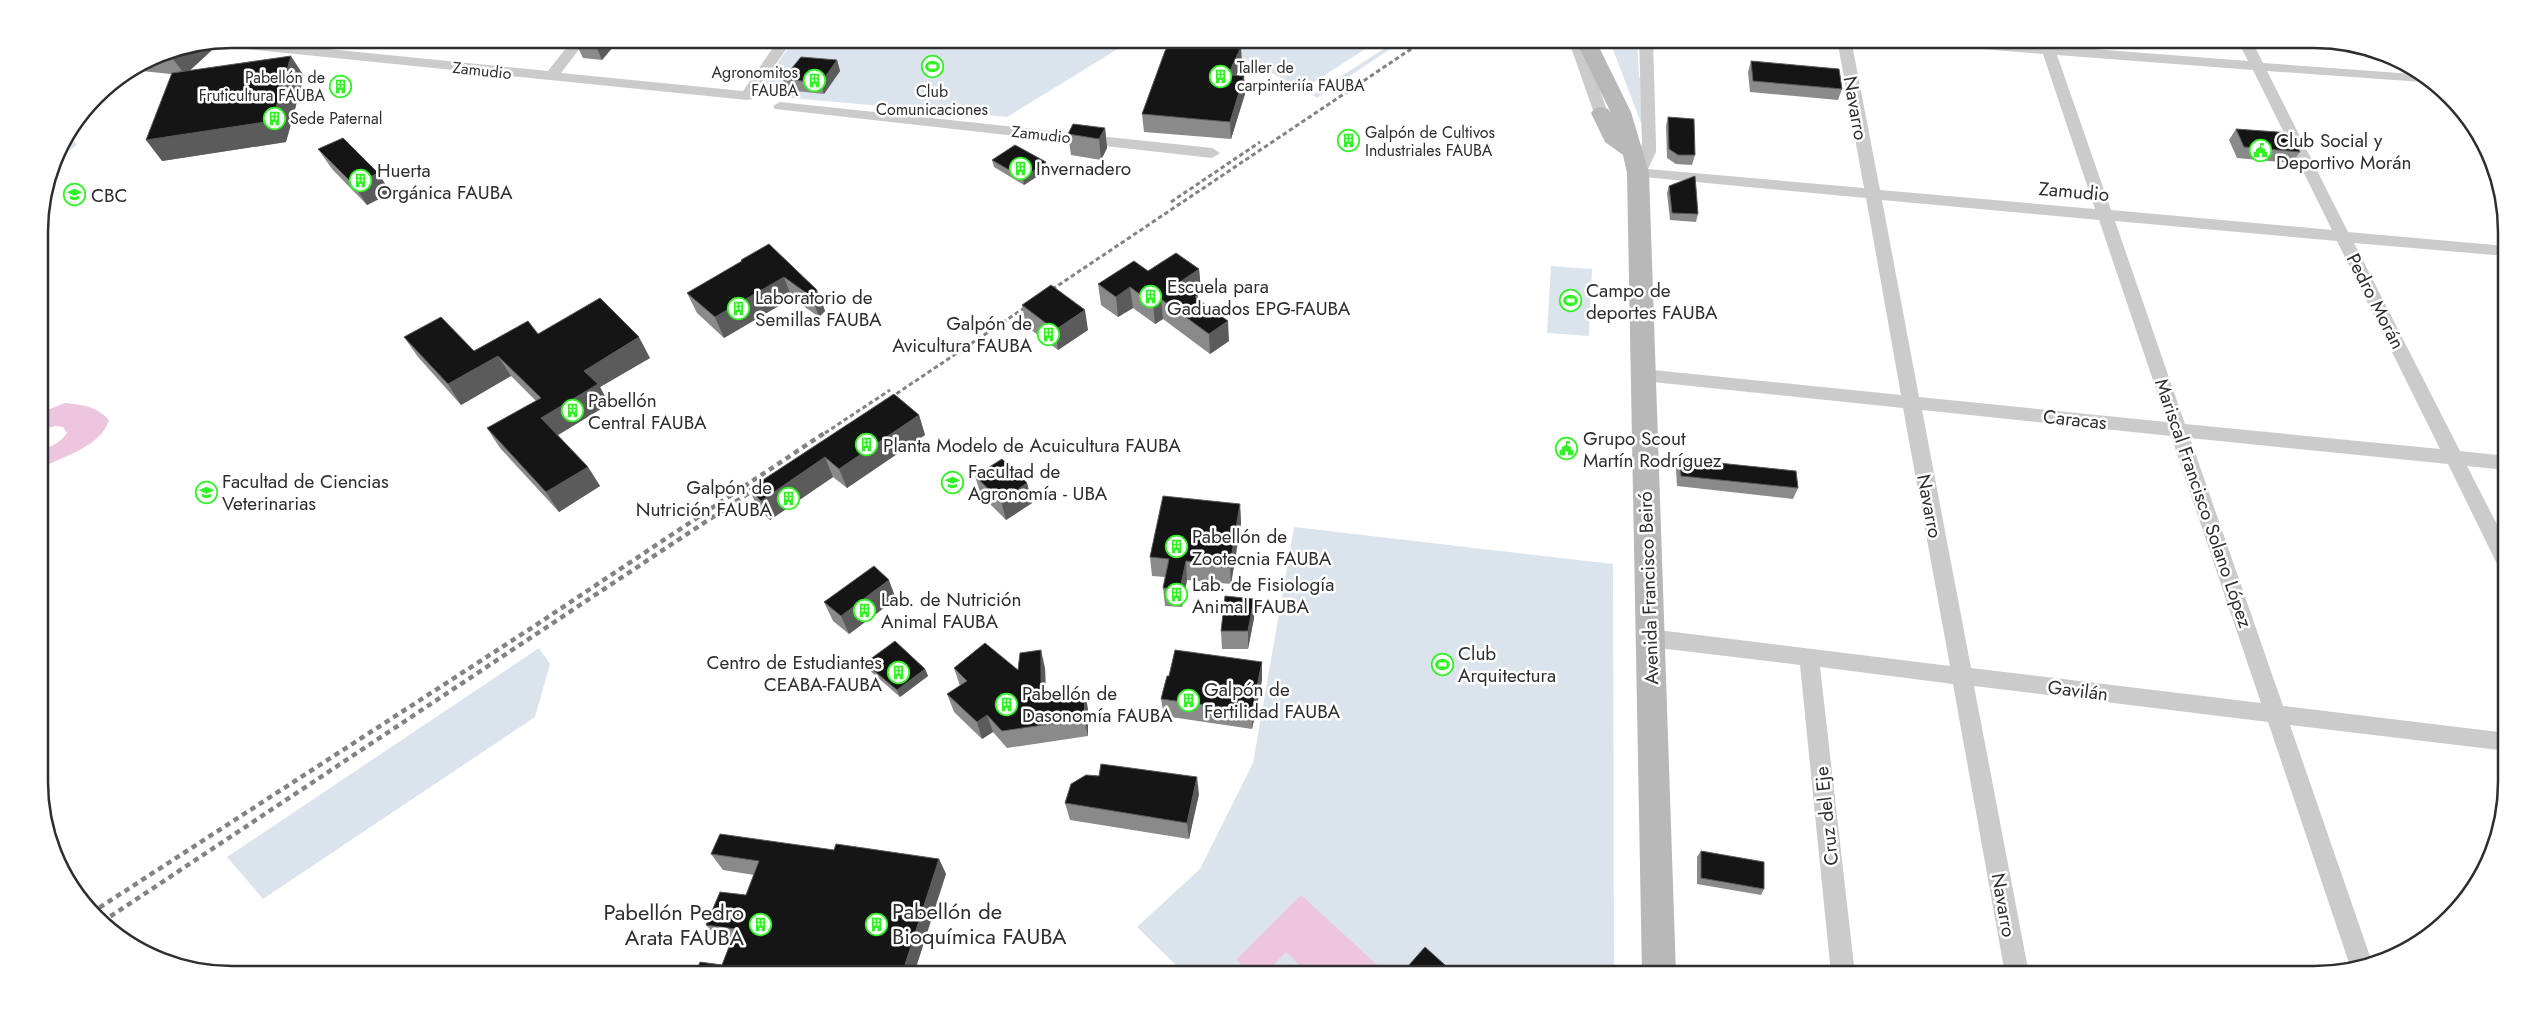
<svg xmlns="http://www.w3.org/2000/svg" width="2546" height="1013" viewBox="0 0 2546 1013" font-family="Jost,sans-serif">
<style>
.green{fill:#dbe4ed}
.water{fill:#eec5de}
.lines{fill:none;stroke-linecap:round;stroke-linejoin:round}
.minor{fill:#cbcbcb;fill-rule:evenodd}
.secondary{fill:#b8b8b8;fill-rule:evenodd}
.rail-far1{stroke:#838383;stroke-width:3;stroke-dasharray:4.5 3;stroke-linecap:butt}
.rail{stroke:#838383;stroke-width:4.5;stroke-dasharray:5.5 4.5;stroke-linecap:butt}
.wall{fill:#8a8a8a}
.shaded-wall{fill:#5b5b5b}
.building{fill:#151515;stroke:#5b5b5b}
.labels{text-anchor:middle;stroke-width:5;stroke-linejoin:round;paint-order:stroke}
.far-poi-label{font-size:16px;fill:#2e2e2e;stroke:#fff;text-anchor:start}
.far-street-label{font-size:16px;fill:#2e2e2e;stroke:#fff}
.street-label{font-size:19px;fill:#2e2e2e;stroke:#fff}
.poi-label{font-size:19px;fill:#2e2e2e;stroke:#fff;text-anchor:start}
.near-poi-label{font-size:22px;fill:#2e2e2e;stroke:#fff;text-anchor:start}
.rim{fill:none;stroke:#2e2e2e;stroke-width:2.5}
</style>
<rect width="100%" height="100%" fill="#fff"/>
<!-- green -->
<g class="green">
<path d="M794,39h340l-127,78 -251,-22z"/>
<path d="M1204,39h177l-78,50z"/>
<path d="M1399,39h6l-88,59 -5,-3z"/>
<path d="M1609,39h28l2,38 5,1 -1,50z"/>
<path d="M68,134l9,11 -21,14 3,-13z"/>
<path d="M1551,266l41,3 -3,67 -42,-3z"/>
<path d="M1294,527l319,37 1,410h-429l-48,-47 63,-58 53,-106z"/>
<path d="M539,648l11,16 -15,53 -272,182 -36,-42z"/>
</g>
<!-- water -->
<g class="water">
<path d="M65,403c18,2 31,3 44,17 -8,27 -46,36 -68,48l-1,-19c12,-1 20,-7 27,-16l-4,-6 -8,-1 -15,4v-17z"/>
<path d="M1301,895l86,79h-78l-23,-22 -22,22h-13l-15,-14z"/>
</g>
<g class="lines">
<!-- minor -->
<g class="minor">
<path d="M229,39l319,32 25,-32h14l-26,34 182,18 36,-52h14l-41,60 -5,1 -530,-54 -6,-3z"/>
<path d="M1568,39h14l26,74 -2,3 -5,1 -7,-4z"/>
<path d="M1639,39h14l3,104v9l-8,17 216,19 -27,-149h14l29,151 215,19 -52,-155 -134,-11 -7,-4h57l81,6 -2,-6h14l2,7 194,15 -11,-22h14l12,24 164,12 9,8 -169,-12 81,161 158,14v10l-152,-13 106,208 46,5v14l-39,-4 40,78v28l-7,-2 -52,-106 -258,-26 93,268 224,27v18l-217,-26 83,240 -22,4 -83,-247 -294,-36 55,288h-24l-52,-290 -133,-17 35,307h-24l-31,-309 -150,-18 -7,-3 -3,-6 3,-6 7,-3 300,37 -47,-258 -260,-27 -6,-2 -3,-4 3,-4 6,-2 258,26 -35,-197 -233,-22 -3,-3 10,-21 2,-9zM2057,55l196,15 79,160 -221,-20zM1882,200l217,20 68,202 -248,-25zM2115,221l222,20 103,208 -255,-25zM1922,410l249,26 90,267 -290,-35z"/>
<path d="M780,102l432,46 8,5 -8,5 -437,-49 -2,-3z"/>
</g>
<!-- secondary -->
<path class="secondary" d="M1575,39h20l36,73 18,61 27,801h-34l-15,-801 -4,-18 -18,-13 -14,-29 3,-4 7,-2 7,2 3,4z"/>
<!-- rail-far1 -->
<g class="rail-far1">
<path d="M1171,202l89,-60"/>
<path d="M884,402l542,-363"/>
<path d="M825,433l65,-43"/>
</g>
<!-- rail -->
<g class="rail">
<path d="M91,913l442,-286 293,-195"/>
<path d="M102,922l659,-437"/>
</g>
</g>
<!-- wall -->
<g class="wall">
<path d="M574,39h35l4,8 -11,13 -19,-2z"/>
<path d="M1203,39v2l39,23 -6,11 8,1 1,18 -14,45 -87,-7 -2,-18z"/>
<path d="M206,44l5,7 -21,19 114,6 -18,66 -124,19 9,-87 -39,-4 26,-17z"/>
<path d="M837,60l3,11 -16,23 -38,-4 -3,-11z"/>
<path d="M1751,61l91,28 -4,11 -88,-8 -2,-20z"/>
<path d="M1668,117l27,38 -3,10 -16,-1 -9,-6 -1,-32z"/>
<path d="M1105,128l2,20 -6,12 -30,-5 -3,-21z"/>
<path d="M2236,129l64,23 -8,11 -55,-5 -8,-18z"/>
<path d="M318,149l60,24 13,20 -24,12 -35,-36z"/>
<path d="M992,160l55,10 -23,15 -30,-18z"/>
<path d="M1669,186l29,28 -2,8 -26,-2 -3,-27z"/>
<path d="M741,260l76,30 8,21 -6,6 -27,-19 -68,40 -27,-25 -10,-20 54,-31z"/>
<path d="M1199,269l2,21 -6,3 3,2v4l31,42 -19,13 -47,-35 -8,5 -22,-16 -15,9 -17,-12 -3,-21 50,-13z"/>
<path d="M1022,305l66,25 -30,20 -32,-24z"/>
<path d="M404,337l70,14 176,7 -50,29 9,17 -51,31 30,32 12,19 -41,26 -59,-64 -13,-20 49,-27 -25,-25 -50,29 -43,-48z"/>
<path d="M919,415l6,20 -78,53 -14,-11 -63,43 -12,-12 -9,-19z"/>
<path d="M1680,459l118,29 -5,11 -116,-13 -1,-17z"/>
<path d="M975,476l52,7 5,20 -26,17 -25,-25z"/>
<path d="M1240,504l1,19 -10,61 -44,-4 -5,27 -17,-1 -2,-18 2,-11 -13,-1 -2,-19z"/>
<path d="M896,599l-47,35 -16,-13 -9,-19z"/>
<path d="M1254,599v19l-6,31h-26l-1,-18z"/>
<path d="M865,663l60,6 3,7 -28,21 -32,-28z"/>
<path d="M954,668l64,2 27,-2 1,23 42,18v27l-81,12 -14,-16 -11,7 -28,-27 -7,-18 13,-8z"/>
<path d="M1262,680l-10,49 -88,-13 -3,-17z"/>
<path d="M1199,794l-10,45 -119,-19 -5,-17z"/>
<path d="M834,850l105,9 7,15 -224,91 9,-24 -12,-2 -13,-14 40,-30 8,-20 -31,-5 -12,-16z"/>
<path d="M1701,851l63,38 -3,6 -64,-11v-27z"/>
</g>
<!-- shaded-wall -->
<g class="shaded-wall">
<path d="M593,39h16l4,8 -11,13z"/>
<path d="M206,44l5,7 -26,24 -15,-20 5,-5z"/>
<path d="M1241,47l1,17 -14,28v-17z"/>
<path d="M291,56l13,20 -18,66 -124,19 -16,-21z"/>
<path d="M837,60l3,11 -16,23 -3,-11z"/>
<path d="M1244,76l1,18 -14,45 -1,-17z"/>
<path d="M1105,128l2,20 -6,12 -2,-21z"/>
<path d="M1046,162l1,8 -23,15 -1,-7z"/>
<path d="M378,173l13,20 -24,12 -13,-20z"/>
<path d="M1199,269l2,21 -20,13 -1,-21z"/>
<path d="M784,277l8,21 -68,40 -9,-21z"/>
<path d="M1130,287l3,21 -15,9 -2,-20z"/>
<path d="M817,290l8,21 -6,6 -7,-20z"/>
<path d="M1161,299l2,20 -8,5 -2,-20z"/>
<path d="M1085,310l3,20 -30,20 -3,-20z"/>
<path d="M1228,321l1,20 -19,13 -1,-20z"/>
<path d="M639,337l11,21 -50,29 9,17 -56,34 -12,-20 43,-47z"/>
<path d="M498,356l13,20 -50,29 -13,-21z"/>
<path d="M919,415l6,20 -78,53 -8,-19z"/>
<path d="M825,457l8,20 -63,43 -9,-19z"/>
<path d="M588,467l12,19 -41,26 -13,-20z"/>
<path d="M1027,483l5,20 -26,17 -5,-19z"/>
<path d="M1240,504l1,19 -10,61 -1,-19z"/>
<path d="M1186,561l1,19 -5,27 -2,-18z"/>
<path d="M889,580l7,19 -47,35 -8,-18z"/>
<path d="M1254,599v19l-6,31v-18z"/>
<path d="M1041,650l4,18 1,41 -5,-18z"/>
<path d="M1262,662v18l-10,49v-18z"/>
<path d="M925,669l3,7 -28,21 -3,-7z"/>
<path d="M1085,692l3,17v27l-4,-17z"/>
<path d="M987,715l6,17 -11,7 -5,-17z"/>
<path d="M1197,777l2,17 -10,45 -2,-16z"/>
<path d="M939,859l7,15 -32,100h-12z"/>
</g>
<!-- building -->
<g class="building">
<path d="M1172,39h31l-1,1 39,7 -13,28 16,1 -14,46 -88,-8 23,-63z"/>
<path d="M175,50l-5,5 -12,-2z"/>
<path d="M291,56l-19,65 -126,19 26,-67z"/>
<path d="M801,57l36,3 -16,23 -38,-4z"/>
<path d="M1751,61l88,8 3,20 -89,-8z"/>
<path d="M1668,117l26,2 1,36h-17l-9,-6z"/>
<path d="M1073,124l32,4 -6,11 -31,-5z"/>
<path d="M2236,129l55,4 9,19 -56,-5z"/>
<path d="M343,138l35,35 -24,12 -36,-36z"/>
<path d="M1015,145l31,17 -23,16 -31,-18z"/>
<path d="M1695,176l3,38 -26,-1 -3,-27z"/>
<path d="M769,244l48,46 -5,7 -28,-20 -69,40 -28,-24 55,-32 -1,-1z"/>
<path d="M1176,253l23,16 -19,13 18,13 -3,2 33,24 -19,13 -48,-35 -8,5 -23,-17 -14,10 -18,-13 36,-23 14,10z"/>
<path d="M1051,285l34,25 -30,20 -33,-25z"/>
<path d="M600,298l39,39 -55,34 14,13 -57,34 47,49 -42,25 -59,-64 54,-30 -43,-42 -50,28 -44,-47 37,-20 33,34 54,-30 10,13z"/>
<path d="M894,394l25,21 -80,54 -14,-12 -64,44 -12,-12z"/>
<path d="M1002,459l25,24 -26,18 -26,-25z"/>
<path d="M1680,459l116,12 2,17 -117,-12z"/>
<path d="M1163,496l77,8 -10,61 -44,-4 -6,28 -17,-1 6,-29 -19,-2z"/>
<path d="M874,566l15,14 -48,36 -17,-14z"/>
<path d="M1225,596l29,3 -6,32h-27z"/>
<path d="M895,641l30,28 -28,21 -32,-27z"/>
<path d="M985,643l33,27 2,-17 21,-3v41l44,1 -1,27 -82,12 -15,-16 -10,7 -30,-28 20,-13 -13,-13z"/>
<path d="M1175,650l87,12 -10,49 -91,-12 6,-23h2z"/>
<path d="M1101,764l96,13 -10,46 -122,-20 6,-19 15,-9 13,1z"/>
<path d="M720,834l114,16 2,-6 103,15 -37,115h-207l5,-12 22,3 14,-36 -30,-4 14,-33 26,3 13,-34 -48,-7z"/>
<path d="M1701,851l63,11v27l-63,-11z"/>
<path d="M1425,947l30,27h-54z"/>
</g>
<!-- icons -->
<defs>
<symbol id="stadium-ring" viewBox="-11 -11 22 22"><circle r="9.5" fill="#fff" stroke="#30f224" stroke-width="1.5"/><path d="M0-5a6.5 5 0 1 0 0 10a6.5 5 0 1 0 0-10ZM-3.5-1.8h7v3.6h-7Z" fill="#30f224"/></symbol>
<symbol id="building-ring" viewBox="-11 -11 22 22"><circle r="9.5" fill="#fff" stroke="#30f224" stroke-width="1.5"/><path d="M-4-6H4V6H1V3H-1V6H-4ZM-2.5-4.3h1.7v1.8h-1.7ZM.8-4.3h1.7v1.8H.8ZM-2.5-1h1.7V.8h-1.7ZM.8-1h1.7V.8H.8Z" fill="#30f224"/></symbol>
<symbol id="civic-ring" viewBox="-11 -11 22 22"><circle r="9.5" fill="#fff" stroke="#30f224" stroke-width="1.5"/><path d="M-.6-6.5H3V-4.5H.6V-3L4-1V1h2V6H-6V1h2V-1L-.6-3ZM-1.2 2.5V6h2.4V2.5Z" fill="#30f224"/></symbol>
<symbol id="university-ring" viewBox="-11 -11 22 22"><circle r="9.5" fill="#fff" stroke="#30f224" stroke-width="1.5"/><path d="M0-5L7-2L0 1L-7-2ZM-4 1L0 2.5L4 1V4Q0 6-4 4Z" fill="#30f224"/></symbol>
</defs>
<g fill-rule="evenodd">
<use href="#stadium-ring" x="920" y="54" width="25" height="25"/>
<use href="#building-ring" x="1208" y="64" width="25" height="25"/>
<use href="#building-ring" x="802" y="68" width="25" height="25"/>
<use href="#building-ring" x="328" y="74" width="25" height="25"/>
<use href="#building-ring" x="262" y="106" width="25" height="25"/>
<use href="#building-ring" x="1336" y="128" width="25" height="25"/>
<use href="#civic-ring" x="2248" y="138" width="25" height="25"/>
<use href="#building-ring" x="1008" y="156" width="25" height="25"/>
<use href="#building-ring" x="348" y="168" width="25" height="25"/>
<use href="#university-ring" x="62" y="182" width="25" height="25"/>
<use href="#building-ring" x="1138" y="284" width="25" height="25"/>
<use href="#stadium-ring" x="1558" y="288" width="25" height="25"/>
<use href="#building-ring" x="726" y="296" width="25" height="25"/>
<use href="#building-ring" x="1036" y="322" width="25" height="25"/>
<use href="#building-ring" x="560" y="398" width="25" height="25"/>
<use href="#building-ring" x="854" y="432" width="25" height="25"/>
<use href="#civic-ring" x="1554" y="436" width="25" height="25"/>
<use href="#university-ring" x="940" y="470" width="25" height="25"/>
<use href="#university-ring" x="194" y="480" width="25" height="25"/>
<use href="#building-ring" x="776" y="486" width="25" height="25"/>
<use href="#building-ring" x="1164" y="534" width="25" height="25"/>
<use href="#building-ring" x="1164" y="582" width="25" height="25"/>
<use href="#building-ring" x="852" y="598" width="25" height="25"/>
<use href="#stadium-ring" x="1430" y="652" width="25" height="25"/>
<use href="#building-ring" x="886" y="660" width="25" height="25"/>
<use href="#building-ring" x="1176" y="688" width="25" height="25"/>
<use href="#building-ring" x="994" y="692" width="25" height="25"/>
<use href="#building-ring" x="864" y="912" width="25" height="25"/>
<use href="#building-ring" x="748" y="912" width="25" height="25"/>
</g>
<g class="labels">
<!-- far-poi labels -->
<g class="far-poi-label">
<text x="1237" y="73">Taller de<tspan x="1237" dy="18">carpinteriía FAUBA</tspan></text>
<text x="798" y="78" text-anchor="end">Agronomitos<tspan x="798" dy="18">FAUBA</tspan></text>
<text x="325" y="83" text-anchor="end">Pabellón de<tspan x="325" dy="18">Fruticultura FAUBA</tspan></text>
<text x="932" y="97" text-anchor="middle">Club<tspan x="932" dy="18">Comunicaciones</tspan></text>
<text x="290" y="124">Sede Paternal</text>
<text x="1365" y="138">Galpón de Cultivos<tspan x="1365" dy="18">Industriales FAUBA</tspan></text>
</g>
<!-- far-street labels -->
<g class="far-street-label">
<text transform="translate(482 70) rotate(6)" y="6">Zamudio</text>
<text transform="translate(1041 134) rotate(6)" y="6">Zamudio</text>
</g>
<!-- street labels -->
<g class="street-label">
<text transform="translate(1856 108) rotate(80)" y="7">Navarro</text>
<text transform="translate(2074 191) rotate(5)" y="7">Zamudio</text>
<text transform="translate(2376 301) rotate(63)" y="7">Pedro Morán</text>
<text transform="translate(2075 419) rotate(6)" y="7">Caracas</text>
<text transform="translate(2204 503) rotate(71)" y="7">Mariscal Francisco Solano López</text>
<text transform="translate(1930 506) rotate(79)" y="7">Navarro</text>
<text transform="translate(1648 588) rotate(-92)" y="7">Avenida Francisco Beiró</text>
<text transform="translate(2078 690) rotate(7)" y="7">Gavilán</text>
<text transform="translate(1826 816) rotate(-96)" y="7">Cruz del Eje</text>
<text transform="translate(2004 905) rotate(80)" y="7">Navarro</text>
</g>
<!-- poi labels -->
<g class="poi-label">
<text x="2276" y="147">Club Social y<tspan x="2276" dy="22">Deportivo Morán</tspan></text>
<text x="1036" y="175">Invernadero</text>
<text x="377" y="177">Huerta<tspan x="377" dy="22">Orgánica FAUBA</tspan></text>
<text x="91" y="202">CBC</text>
<text x="1167" y="293">Escuela para<tspan x="1167" dy="22">Gaduados EPG-FAUBA</tspan></text>
<text x="1586" y="297">Campo de<tspan x="1586" dy="22">deportes FAUBA</tspan></text>
<text x="755" y="304">Laboratorio de<tspan x="755" dy="22">Semillas FAUBA</tspan></text>
<text x="1032" y="330" text-anchor="end">Galpón de<tspan x="1032" dy="22">Avicultura FAUBA</tspan></text>
<text x="588" y="407">Pabellón<tspan x="588" dy="22">Central FAUBA</tspan></text>
<text x="1583" y="445">Grupo Scout<tspan x="1583" dy="22">Martín Rodríguez</tspan></text>
<text x="883" y="452">Planta Modelo de Acuicultura FAUBA</text>
<text x="968" y="478">Facultad de<tspan x="968" dy="22">Agronomía - UBA</tspan></text>
<text x="222" y="488">Facultad de Ciencias<tspan x="222" dy="22">Veterinarias</tspan></text>
<text x="772" y="494" text-anchor="end">Galpón de<tspan x="772" dy="22">Nutrición FAUBA</tspan></text>
<text x="1192" y="543">Pabellón de<tspan x="1192" dy="22">Zootecnia FAUBA</tspan></text>
<text x="1192" y="591">Lab. de Fisiología<tspan x="1192" dy="22">Animal FAUBA</tspan></text>
<text x="881" y="606">Lab. de Nutrición<tspan x="881" dy="22">Animal FAUBA</tspan></text>
<text x="1458" y="660">Club<tspan x="1458" dy="22">Arquitectura</tspan></text>
<text x="882" y="669" text-anchor="end">Centro de Estudiantes<tspan x="882" dy="22">CEABA-FAUBA</tspan></text>
<text x="1204" y="696">Galpón de<tspan x="1204" dy="22">Fertilidad FAUBA</tspan></text>
<text x="1022" y="700">Pabellón de<tspan x="1022" dy="22">Dasonomía FAUBA</tspan></text>
</g>
<!-- near-poi labels -->
<g class="near-poi-label">
<text x="892" y="919">Pabellón de<tspan x="892" dy="25">Bioquímica FAUBA</tspan></text>
<text x="744" y="920" text-anchor="end">Pabellón Pedro<tspan x="744" dy="25">Arata FAUBA</tspan></text>
</g>
</g>
<!-- crop -->
<path d="M0 0H2546V1013H0ZM232 48H2314A184 184 0 0 1 2498 232V782A184 184 0 0 1 2314 966H232A184 184 0 0 1 48 782V232A184 184 0 0 1 232 48Z" fill="#fff" fill-rule="evenodd"/>
<path class="rim" d="M232 48H2314A184 184 0 0 1 2498 232V782A184 184 0 0 1 2314 966H232A184 184 0 0 1 48 782V232A184 184 0 0 1 232 48Z"/>
</svg>
